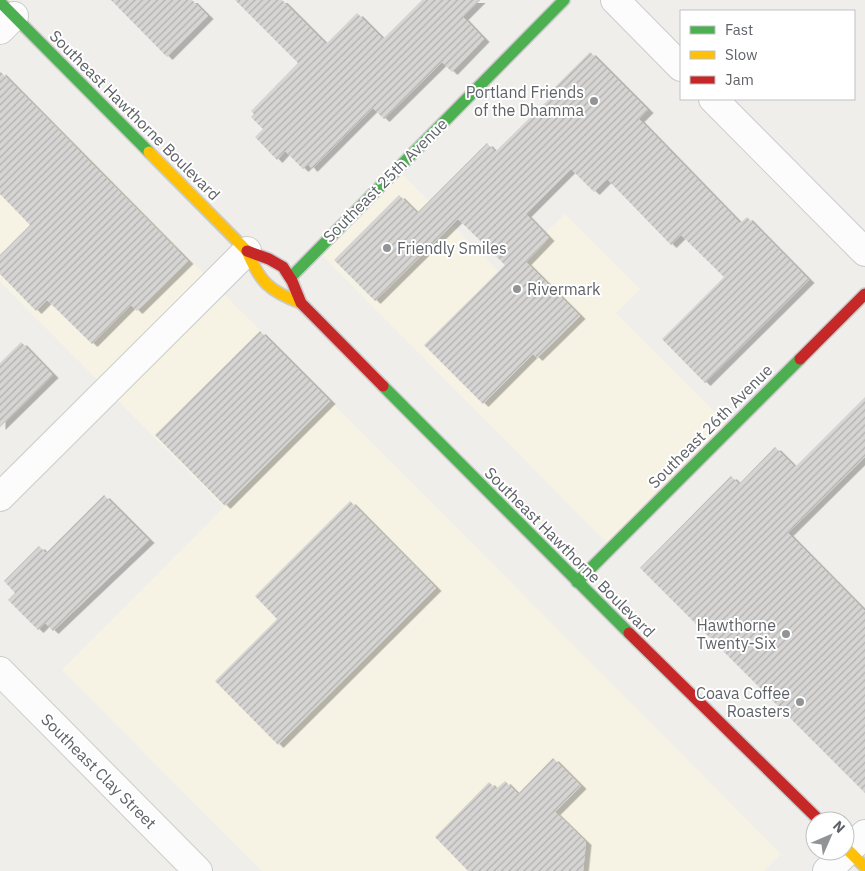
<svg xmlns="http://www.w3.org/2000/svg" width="865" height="871" viewBox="0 0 865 871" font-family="'IBM Plex Sans',sans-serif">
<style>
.commercial{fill:#f7f3e4}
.building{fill:url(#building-hatch);filter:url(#shadow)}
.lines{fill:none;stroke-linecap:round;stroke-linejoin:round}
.street-casing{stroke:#cbcccc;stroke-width:30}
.fast-casing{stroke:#cacacb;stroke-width:14}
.slow-casing{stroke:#cacacb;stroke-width:14}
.jam-casing{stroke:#cacacb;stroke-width:14}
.street{stroke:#fdfcfc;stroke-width:28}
.fast{stroke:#4caf50;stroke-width:11}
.slow{stroke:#ffc107;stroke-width:11}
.jam{stroke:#c62828;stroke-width:11}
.poi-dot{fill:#919496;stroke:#fff;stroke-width:2}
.labels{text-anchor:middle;stroke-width:4;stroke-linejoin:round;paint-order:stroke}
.poi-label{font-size:16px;fill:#5f6368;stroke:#fff;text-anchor:end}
.street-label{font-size:16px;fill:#5f6368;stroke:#fff}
</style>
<defs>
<pattern id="building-hatch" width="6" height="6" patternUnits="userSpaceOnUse" patternTransform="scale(1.25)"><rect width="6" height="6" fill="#d6d5d3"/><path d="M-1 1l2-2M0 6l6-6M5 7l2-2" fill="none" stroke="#b1b0af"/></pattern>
<filter id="shadow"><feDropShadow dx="5.5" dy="3" stdDeviation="0" flood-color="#0004"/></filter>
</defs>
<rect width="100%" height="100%" fill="#efeeea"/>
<!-- commercial -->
<g class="commercial">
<path d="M0,69l781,785 -17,17h-502l-200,-201 162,-163 -224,-225z"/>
<path d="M399,171l103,104 63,-61 75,75 -24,24 117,117 -119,120 -295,-298z"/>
</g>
<!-- building -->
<g class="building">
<path d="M111,0h81l16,16 -41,41z"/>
<path d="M235,0h47l44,44 31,-31 26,26 39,-39h58l-17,17 21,22 -32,33 -10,-10 -58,57 -11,-11 -61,61 -4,-5 -5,5 -18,-18 -8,9 -22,-23 8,-8 -12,-12 3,-3 -3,-3 47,-48z"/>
<path d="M590,52l58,58 -9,9 101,104 7,-6 62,63 -104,103 -43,-44 62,-62 -43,-42 -10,10 -64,-66 -13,13 -23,-23 -45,45 23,24 -23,24 54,54 -43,42 -4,-4 -50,50 -59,-59 81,-80 -47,-46 -83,82 -41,-41 65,-65 18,18 70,-70 8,9 55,-54 -3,-3z"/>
<path d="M0,71l188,190 -51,50 -6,-6 -39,39 -45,-44 -11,11 -36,-37v-19l30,-30 -30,-31z"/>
<path d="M260,331l70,70 -105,105 -70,-71z"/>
<path d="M21,342l32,33 -53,52v-64z"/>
<path d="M865,397v60l-77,76 77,78v182l-225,-225 91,-92 8,8 36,-37 20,20z"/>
<path d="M104,495l45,45 -96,91 -8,-8 -7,7 -30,-30 7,-7 -11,-12 35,-35 7,7z"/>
<path d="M350,501l86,87 -158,157 -63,-64 62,-62 -22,-23z"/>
<path d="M553,758l28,28 -26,26 31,30 -3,29h-115l-33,-34 54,-55 7,7 9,-8 13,13z"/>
</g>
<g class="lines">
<defs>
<g id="street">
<path d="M615,0l66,67"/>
<path d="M0,30l14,-14"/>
<path d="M713,99l152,153"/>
<path d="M0,497l247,-246"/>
<path d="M0,671l198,200"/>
<path d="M827,871l38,-37"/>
</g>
<g id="fast">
<path d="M0,2l149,150"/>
<path d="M292,276l272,-276"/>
<path d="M383,386l246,247"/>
<path d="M577,582l223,-223"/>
</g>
<g id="slow">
<path d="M149,152l98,99c13,31 22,40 54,52"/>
<path d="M845,847l20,20"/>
</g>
<g id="jam">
<path d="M247,251l22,8 14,8 9,14 9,22 82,83"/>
<path d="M800,359l65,-65"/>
<path d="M629,633l191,188"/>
</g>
</defs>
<!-- street casing -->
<use href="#street" class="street-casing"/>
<!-- fast casing -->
<use href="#fast" class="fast-casing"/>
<!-- slow casing -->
<use href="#slow" class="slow-casing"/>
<!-- jam casing -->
<use href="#jam" class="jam-casing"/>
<!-- street -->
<use href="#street" class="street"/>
<!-- fast -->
<use href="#fast" class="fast"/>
<!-- slow -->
<use href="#slow" class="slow"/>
<!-- jam -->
<use href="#jam" class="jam"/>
</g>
<!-- markers -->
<g class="poi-dot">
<circle cx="594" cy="101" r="5"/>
<circle cx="387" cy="248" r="5"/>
<circle cx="517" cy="289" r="5"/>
<circle cx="786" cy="634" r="5"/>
<circle cx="800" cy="702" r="5"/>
</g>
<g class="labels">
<!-- poi labels -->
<g class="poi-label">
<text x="584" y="98">Portland Friends<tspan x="584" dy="18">of the Dhamma</tspan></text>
<text x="397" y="254" text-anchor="start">Friendly Smiles</text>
<text x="527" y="295" text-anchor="start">Rivermark</text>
<text x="776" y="631">Hawthorne<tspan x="776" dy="18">Twenty-Six</tspan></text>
<text x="790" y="699">Coava Coffee<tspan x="790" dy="18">Roasters</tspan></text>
</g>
<!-- street labels -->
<g class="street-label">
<text transform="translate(135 115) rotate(45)" y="6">Southeast Hawthorne Boulevard</text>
<text transform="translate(385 180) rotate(-45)" y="6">Southeast 25th Avenue</text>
<text transform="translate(710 426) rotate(-45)" y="6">Southeast 26th Avenue</text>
<text transform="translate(570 552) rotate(45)" y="6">Southeast Hawthorne Boulevard</text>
<text transform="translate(99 771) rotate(45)" y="6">Southeast Clay Street</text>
</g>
</g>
<!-- legend -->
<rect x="680" y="10" width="175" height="90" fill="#ffffff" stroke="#bfc1c3"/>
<rect x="690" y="26" width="25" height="8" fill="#4caf50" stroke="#bfc1c3"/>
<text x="725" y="35" font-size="15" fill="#5f6368">Fast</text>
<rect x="690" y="51" width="25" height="8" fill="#ffc107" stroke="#bfc1c3"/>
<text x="725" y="60" font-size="15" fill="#5f6368">Slow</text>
<rect x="690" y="76" width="25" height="8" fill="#c62828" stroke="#bfc1c3"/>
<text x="725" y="85" font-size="15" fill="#5f6368">Jam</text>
<!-- north arrow -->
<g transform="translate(830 836) rotate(45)"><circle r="24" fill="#ffffff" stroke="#bfc1c3"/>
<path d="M0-4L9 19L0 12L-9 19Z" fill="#919496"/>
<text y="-8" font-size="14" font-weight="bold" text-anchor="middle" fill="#5f6368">N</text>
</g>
</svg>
